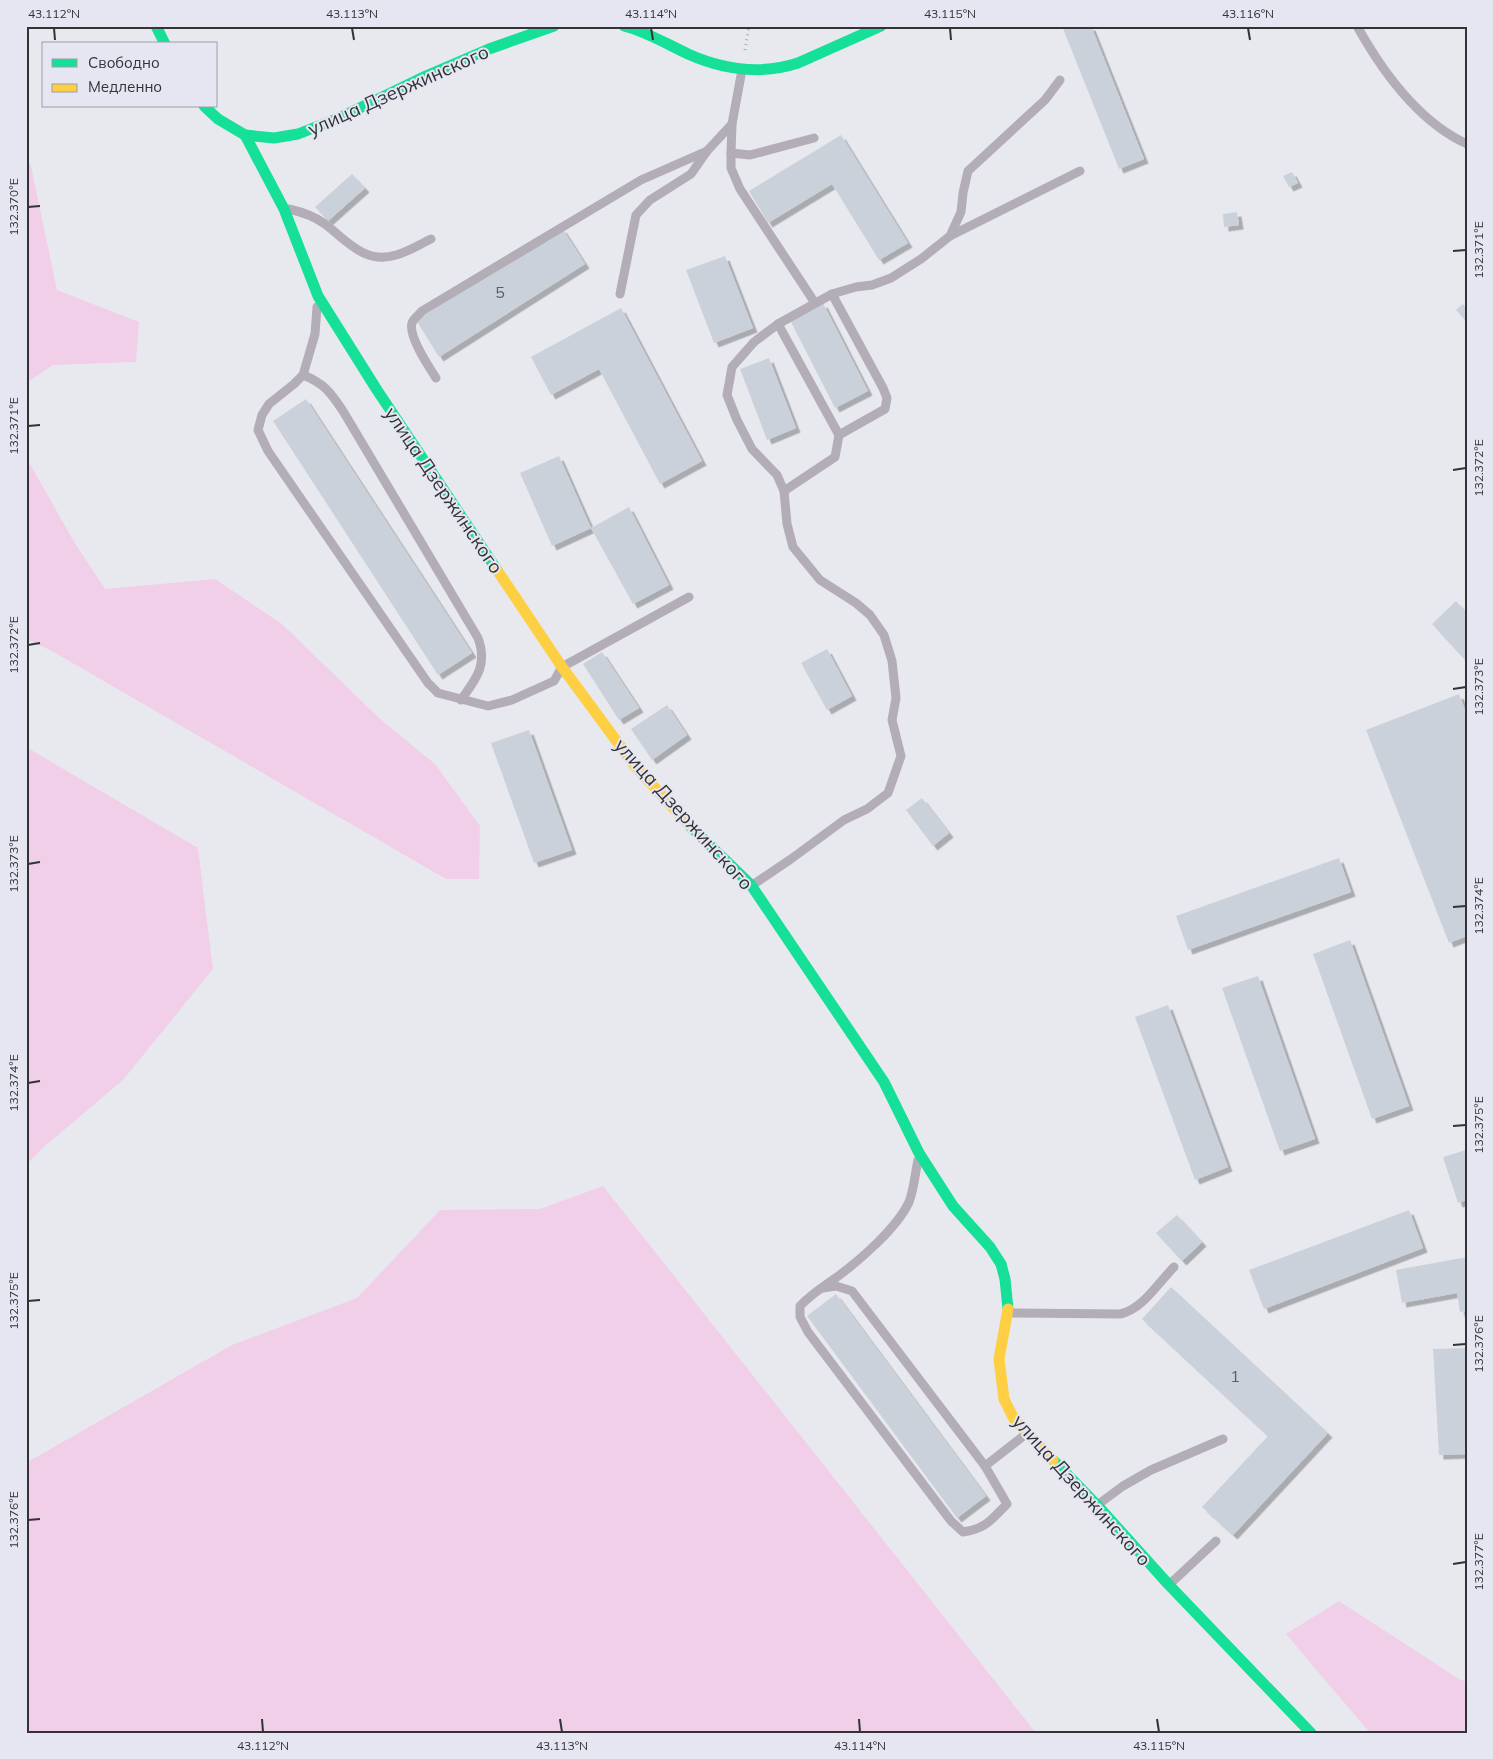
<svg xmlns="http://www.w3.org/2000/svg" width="1493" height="1759" viewBox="0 0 1493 1759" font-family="Mulish,sans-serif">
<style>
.green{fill:#f1cfe9}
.building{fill:#cbd1db;filter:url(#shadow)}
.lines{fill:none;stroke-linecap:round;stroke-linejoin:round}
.path{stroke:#afadb4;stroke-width:3;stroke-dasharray:1 4;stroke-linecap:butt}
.lane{stroke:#b2adb6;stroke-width:9}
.fast{stroke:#16e098;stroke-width:11}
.slow{stroke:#ffcf43;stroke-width:11}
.ticks{fill:none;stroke:#323237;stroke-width:2}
.labels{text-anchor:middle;stroke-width:4;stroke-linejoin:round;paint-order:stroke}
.number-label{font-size:16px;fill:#5c5d64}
.street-label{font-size:19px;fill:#323237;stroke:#e5e6f2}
.neatline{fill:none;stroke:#323237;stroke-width:2}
.ticks-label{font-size:12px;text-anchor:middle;fill:#323237}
</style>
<defs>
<filter id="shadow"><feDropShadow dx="4.5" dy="4.5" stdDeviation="0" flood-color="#0004"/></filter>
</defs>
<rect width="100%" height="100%" fill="#e8e9ef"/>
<!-- green -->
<g class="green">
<path d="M26,157l5,9 26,124 82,32 -3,40 -83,3 -27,18z"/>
<path d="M26,457l47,83 32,49 110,-10 67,45 97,94 56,46 45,62 -1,53h-33l-396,-229 -24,-11z"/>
<path d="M26,747l172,101 15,121 -90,111 -77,65 -20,20z"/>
<path d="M603,1186l433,547h-1010v-270l206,-118 125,-47 83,-88 100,-1z"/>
<path d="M1339,1601l120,78 8,3v51h-97l-84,-99z"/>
</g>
<!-- building -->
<g class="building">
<path d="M1062,26h29l53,133 -25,10z"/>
<path d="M841,135l67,108 -29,17 -47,-76 -64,39 -19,-32z"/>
<path d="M1292,172l6,11 -9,4 -6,-11z"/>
<path d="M352,174l13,14 -37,33 -13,-14z"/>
<path d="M1237,212l2,13 -15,2 -1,-13z"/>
<path d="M562,228l23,36 -146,93 -23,-37z"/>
<path d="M725,256l28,72 -39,15 -28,-73z"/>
<path d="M823,303l45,88 -33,17 -45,-88z"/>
<path d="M1463,304l4,5v7l-3,3 -8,-9z"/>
<path d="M621,308l81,153 -42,23 -61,-115 -48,26 -20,-38z"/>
<path d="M769,358l27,70 -29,12 -27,-71z"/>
<path d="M306,399l166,254 -34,22 -165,-254z"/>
<path d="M559,456l32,72 -39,18 -32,-73z"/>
<path d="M629,507l40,78 -36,19 -42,-76z"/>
<path d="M1456,601l11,12v49l-35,-38z"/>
<path d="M827,649l25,47 -25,14 -26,-47z"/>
<path d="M602,652l37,56 -20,12 -36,-56z"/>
<path d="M1459,694l8,21v221l-18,7 -83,-213z"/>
<path d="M667,705l20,30 -35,25 -21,-31z"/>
<path d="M529,730l43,120 -38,13 -43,-120z"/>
<path d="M922,798l27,35 -16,13 -27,-36z"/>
<path d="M1339,858l12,34 -163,58 -12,-34z"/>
<path d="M1350,940l59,166 -37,13 -59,-165z"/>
<path d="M1258,976l57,163 -35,12 -58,-163z"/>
<path d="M1168,1005l60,162 -33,13 -60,-163z"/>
<path d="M1466,1150l1,50 -9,3 -15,-46z"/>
<path d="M1409,1210l14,38 -159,61 -15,-39z"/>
<path d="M1177,1215l25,27 -20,19 -26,-28z"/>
<path d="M1467,1257v54l-7,1 -3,-19 -55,10 -6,-33z"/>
<path d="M1171,1287l157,146 -95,102 -31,-28 66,-71 -126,-117z"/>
<path d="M836,1294l150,202 -29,22 -150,-202z"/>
<path d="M1467,1348v106l-28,1 -6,-106z"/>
</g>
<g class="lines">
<!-- path -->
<path class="path" d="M745,50l4,-24"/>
<!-- lane -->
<g class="lane">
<path d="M1357,26c25,45 62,96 110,118"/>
<path d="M742,70l-10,54 -1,29v15l9,21 75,114"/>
<path d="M731,153l19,2 64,-17"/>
<path d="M289,209c13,3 25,7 36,15 21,16 40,41 71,31 12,-3 24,-11 35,-16"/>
<path d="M950,236l130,-65"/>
<path d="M620,294l16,-79 14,-15 41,-26 16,-23 25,-27"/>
<path d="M832,294l51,94 4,10 -2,11 -46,26"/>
<path d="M317,307l-2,27 -12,41 -9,9 -25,20 -7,11 -4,15 10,21 160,232 10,10 50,13 24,-6 42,-19 8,-14 127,-70"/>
<path d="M778,324l61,111 -4,22 -51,34"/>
<path d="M303,375c21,8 28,18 40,36l135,227c10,27 -2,41 -17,62"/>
<path d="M436,378c-7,-11 -28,-42 -24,-55 1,-4 7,-8 10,-12l219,-131 66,-29"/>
<path d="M754,884l37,-25 53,-39 23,-11 21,-16 13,-37 -9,-36 4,-22 -4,-37 -8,-26 -14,-20 -14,-12 -36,-23 -27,-33 -6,-23 -3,-33 -7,-16 -25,-26 -15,-29 -10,-25 5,-28 22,-25 24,-18 54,-30 24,-7 16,-2 19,-7 30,-19 29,-23 11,-24 2,-19 5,-22 77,-71 15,-20"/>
<path d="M918,1160c-3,14 -4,29 -9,42 -12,26 -49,58 -72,75 -13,9 -26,17 -37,29v11l8,15 143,189 12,11c23,-3 29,-13 44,-28l-22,-38"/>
<path d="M823,1288l13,-2 16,5 133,175 41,-32"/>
<path d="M1011,1313l109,1c23,-5 38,-31 54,-47"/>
<path d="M1100,1503l23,-17 28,-16 72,-31"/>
<path d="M1171,1583l45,-42"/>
</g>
<!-- fast -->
<g class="fast">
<path d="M156,26l9,18"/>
<path d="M624,26c23,6 43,18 64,28 36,16 73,21 110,9l83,-37"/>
<path d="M204,106l14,13 27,16 39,74 34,87 59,94 120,180"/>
<path d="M245,135l29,3 24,-4 41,-16 87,-42 63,-27 65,-23"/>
<path d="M690,826l61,59 133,197 35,71 34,53 37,41 11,17 4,15 3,30"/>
<path d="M1053,1460l44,45 72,80 142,148"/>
</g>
<!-- slow -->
<g class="slow">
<path d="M497,570l65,97 73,99 55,60"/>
<path d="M1008,1309l-9,50 5,40 10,20 39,41"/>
</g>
</g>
<!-- ticks -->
<path class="ticks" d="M54,28l1,12M352,28l2,12M651,28l2,12M950,28l1,12M1248,28l2,12M28,207l12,-1M1453,251l13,-1M28,426l12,-1M1453,470l13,-2M28,645l12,-2M1453,689l13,-2M28,864l12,-2M1453,907l13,-1M28,1083l12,-2M1453,1126l13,-1M28,1301l12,-1M1453,1345l13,-1M28,1520l12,-1M1453,1564l13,-2M262,1719l1,13M560,1719l2,13M859,1719l1,13M1157,1719l2,13"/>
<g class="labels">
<!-- number labels -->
<g class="number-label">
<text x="500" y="298">5</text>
<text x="1235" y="1382">1</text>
</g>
<!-- street labels -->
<g class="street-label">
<text transform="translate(398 90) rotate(-24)" y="7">улица Дзержинского</text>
<text transform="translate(444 490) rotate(56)" y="7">улица Дзержинского</text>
<text transform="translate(684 814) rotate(48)" y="7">улица Дзержинского</text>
<text transform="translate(1082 1490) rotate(48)" y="7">улица Дзержинского</text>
</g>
</g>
<!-- border -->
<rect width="1493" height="1759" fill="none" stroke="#e5e6f2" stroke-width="55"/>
<!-- legend -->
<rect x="42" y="42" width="175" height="65" fill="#e5e6f2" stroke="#9d9ea7"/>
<rect x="52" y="59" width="25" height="8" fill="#16e098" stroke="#9d9ea7"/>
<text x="88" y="68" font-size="15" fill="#323237">Свободно</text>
<rect x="52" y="84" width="25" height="8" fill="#ffcf43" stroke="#9d9ea7"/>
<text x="88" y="92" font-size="15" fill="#323237">Медленно</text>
<rect x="28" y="28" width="1438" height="1704" class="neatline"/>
<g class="ticks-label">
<text x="54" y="18">43.112°N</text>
<text x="352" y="18">43.113°N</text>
<text x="651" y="18">43.114°N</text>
<text x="950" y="18">43.115°N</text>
<text x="1248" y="18">43.116°N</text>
<text transform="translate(14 207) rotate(-90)" y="4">132.370°E</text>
<text transform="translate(1479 250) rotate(-90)" y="4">132.371°E</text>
<text transform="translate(14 426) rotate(-90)" y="4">132.371°E</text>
<text transform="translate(1479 468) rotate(-90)" y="4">132.372°E</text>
<text transform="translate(14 645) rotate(-90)" y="4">132.372°E</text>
<text transform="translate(1479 687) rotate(-90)" y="4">132.373°E</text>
<text transform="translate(14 864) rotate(-90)" y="4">132.373°E</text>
<text transform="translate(1479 906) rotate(-90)" y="4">132.374°E</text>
<text transform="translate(14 1083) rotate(-90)" y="4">132.374°E</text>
<text transform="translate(1479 1125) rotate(-90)" y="4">132.375°E</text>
<text transform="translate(14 1301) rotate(-90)" y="4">132.375°E</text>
<text transform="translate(1479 1344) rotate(-90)" y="4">132.376°E</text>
<text transform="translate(14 1520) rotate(-90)" y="4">132.376°E</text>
<text transform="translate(1479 1562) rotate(-90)" y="4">132.377°E</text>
<text x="263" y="1750">43.112°N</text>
<text x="562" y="1750">43.113°N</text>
<text x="860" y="1750">43.114°N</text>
<text x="1159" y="1750">43.115°N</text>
</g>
</svg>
